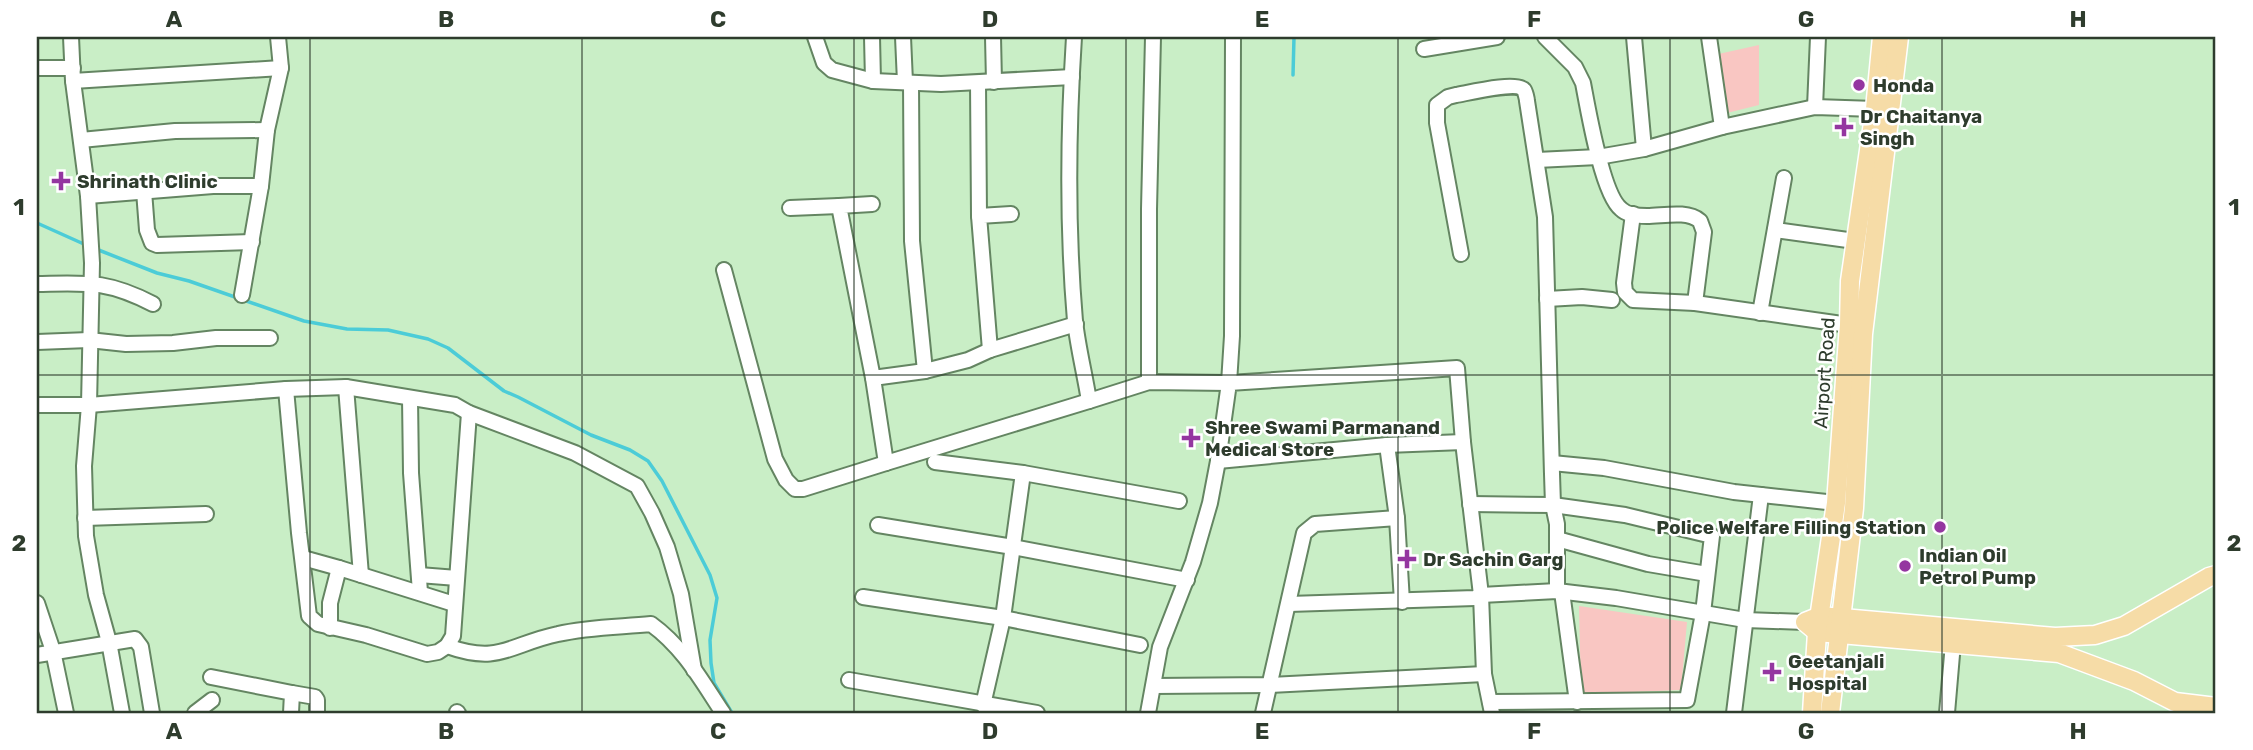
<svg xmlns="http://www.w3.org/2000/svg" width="2253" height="750" viewBox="0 0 2253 750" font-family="Rubik,sans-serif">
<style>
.green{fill:#f9c6c2}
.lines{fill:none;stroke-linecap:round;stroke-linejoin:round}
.stream{stroke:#4cccd7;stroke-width:3.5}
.minor-casing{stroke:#648562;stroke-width:18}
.major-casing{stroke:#fff;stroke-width:21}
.minor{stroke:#fff;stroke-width:14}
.major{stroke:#f6dca7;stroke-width:18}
.grid{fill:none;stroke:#2e3c2d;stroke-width:2;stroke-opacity:0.55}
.poi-dot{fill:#9436a0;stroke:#fff;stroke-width:2.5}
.labels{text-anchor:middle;stroke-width:5;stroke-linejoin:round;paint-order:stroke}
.poi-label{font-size:19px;font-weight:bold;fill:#2e3c2d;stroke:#fff;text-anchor:start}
.street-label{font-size:19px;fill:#2e3c2d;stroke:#fff}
.neatline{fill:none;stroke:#2e3c2d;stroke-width:2.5}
.grid-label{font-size:23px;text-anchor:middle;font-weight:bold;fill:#2e3c2d}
</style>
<rect width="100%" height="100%" fill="#c9eec6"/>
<!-- green -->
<g class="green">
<path d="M1759,45v60l-36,9 -9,-59z"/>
<path d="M1579,606l108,16 -6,68 -100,4z"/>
</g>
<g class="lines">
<!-- stream -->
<g class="stream">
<path d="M1293,75l1,-38"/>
<path d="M37,223l49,22"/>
<path d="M96,249l61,24 32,8 115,40 43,8 41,1 40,9 20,9 56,43 14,6 73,38 39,15 18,11 14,20 48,94 7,23 -7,42 1,23 3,20 18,30"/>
</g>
<defs>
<g id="minor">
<path d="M71,37l2,44 15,115 4,67 -3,142 -5,61 2,70 10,59 13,47 13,71"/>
<path d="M815,37l9,26 8,7 41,11 68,3 131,-7"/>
<path d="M872,37l1,44"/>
<path d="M903,37l2,45"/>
<path d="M993,37l1,45"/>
<path d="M1074,37c-6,94 -7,190 1,284 3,27 10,54 14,80l60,-19 80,1 3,-47 1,-299"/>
<path d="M1545,37l30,30 8,16c5,26 19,111 38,126 6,6 17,7 26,7 16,0 40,-6 53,5l4,11 -9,71"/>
<path d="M1634,37l10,112"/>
<path d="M1709,37l13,90"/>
<path d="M1424,49l73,-12"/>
<path d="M37,68h36"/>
<path d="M73,81l208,-13"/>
<path d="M911,83l1,158 13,130 43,-11 22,-10"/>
<path d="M978,83l1,133"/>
<path d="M1815,107l3,-70"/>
<path d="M81,140l94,-9 92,-1"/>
<path d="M1537,160l61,-3 46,-8 78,-22 93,-20 60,2"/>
<path d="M144,191l3,39 5,13 5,2 95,-3"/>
<path d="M88,196l125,-10h48"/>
<path d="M872,204l-33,2 34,172 52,-7"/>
<path d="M790,208l49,-2"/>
<path d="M1011,214l-32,2 11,134 86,-26"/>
<path d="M1633,214l-9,69 1,9 8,8 62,3 154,22"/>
<path d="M1775,230l80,11"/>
<path d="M1461,254l-24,-131v-18l11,-8 8,-2c12,-2 61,-14 68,-5 1,1 3,9 3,11l18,116 7,257 1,31 4,19v67"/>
<path d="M724,270l51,189 11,21 9,9h8l83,-26"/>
<path d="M37,284c50,-1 70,-4 116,20"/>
<path d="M242,295l19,-109 6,-56 14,-62 -3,-31"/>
<path d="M1547,299l35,-2 30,3"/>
<path d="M1760,313l24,-135"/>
<path d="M37,342l52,-2 37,4 47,-1 43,-5h54"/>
<path d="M873,378l13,85 203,-62"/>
<path d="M1149,382v-173l4,-172"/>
<path d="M346,387l15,188"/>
<path d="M286,389l13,144 10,83 9,8 48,11 61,19 11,-2 9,-6 6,-10 16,-223"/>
<path d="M410,398l1,75 9,119"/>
<path d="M37,405h52l197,-16 60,-2 109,18 14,8 106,40 62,33 15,27 15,34 14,47 13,76"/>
<path d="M1387,445l10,73 5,84"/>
<path d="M1218,461l169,-16 76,-3"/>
<path d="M935,462l88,11 156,28"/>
<path d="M1552,463l52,5 130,24 102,11 9,2"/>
<path d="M1470,504l83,1 72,10 87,21 -9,77 -16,87 -197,2"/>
<path d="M85,518l121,-4"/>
<path d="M878,525l135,22 174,33"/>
<path d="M1557,539l91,25 59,10"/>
<path d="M303,558l36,10"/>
<path d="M419,575l38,3"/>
<path d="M1562,592l15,110"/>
<path d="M863,597l140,21 137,27"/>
<path d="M37,603l16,48 13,62"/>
<path d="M1289,604l186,-6 6,-3 76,-4 59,7 129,22 60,2"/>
<path d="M330,628v-25l9,-35 115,36"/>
<path d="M447,646c53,19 63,-2 111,-12 30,-7 62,-7 93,-10 33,24 50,56 72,89"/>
<path d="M37,655l98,-16 6,8 11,66"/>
<path d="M211,677l81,16 -1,20"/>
<path d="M849,680l188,33"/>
<path d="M1154,686l116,-1 214,-11"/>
<path d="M292,693l23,4 2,3v13"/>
<path d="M983,705l20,-87 20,-145"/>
<path d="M457,712l1,1"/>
<path d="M195,713l17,-13"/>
<path d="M1148,713l12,-66 33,-85 17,-59 8,-42 11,-78 228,-15 6,74 18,153 3,79 8,39"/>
<path d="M1263,713l41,-180 11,-9 82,-6"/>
<path d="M1734,713l27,-218"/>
<path d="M1947,713l6,-70"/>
</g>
<g id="major">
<path d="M2216,575l-7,2 -85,49 -29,9 -40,2 -235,-21 -15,6 12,10 242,21 75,28 41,21 41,5"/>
<path d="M1812,713l5,-81 19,-129 13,-178 1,-44 25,-172 7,-72"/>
<path d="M1830,713l24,-205 9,-174 36,-297"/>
</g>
</defs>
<!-- minor casing -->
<use href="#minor" class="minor-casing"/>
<!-- major casing -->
<use href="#major" class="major-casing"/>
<!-- minor -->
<use href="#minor" class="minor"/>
<!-- major -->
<use href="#major" class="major"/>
</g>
<!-- grid -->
<path class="grid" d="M310,37v676M582,37v676M854,37v676M1126,37v676M1398,37v676M1670,37v676M1942,37v676M37,375h2179"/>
<!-- markers -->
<g class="poi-dot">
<circle cx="1859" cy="85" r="7"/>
<path d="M1840.5 116.5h7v7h7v7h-7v7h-7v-7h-7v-7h7z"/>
<path d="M57.5 170.5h7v7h7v7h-7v7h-7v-7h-7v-7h7z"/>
<path d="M1187.5 427.5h7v7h7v7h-7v7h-7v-7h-7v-7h7z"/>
<circle cx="1940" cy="527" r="7"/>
<path d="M1403.5 548.5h7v7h7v7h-7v7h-7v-7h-7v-7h7z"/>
<circle cx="1905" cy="566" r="7"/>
<path d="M1768.5 661.5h7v7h7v7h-7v7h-7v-7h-7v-7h7z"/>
</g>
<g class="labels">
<!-- poi labels -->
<g class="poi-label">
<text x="1873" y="92">Honda</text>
<text x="1860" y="123">Dr Chaitanya<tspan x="1860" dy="22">Singh</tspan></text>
<text x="77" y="188">Shrinath Clinic</text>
<text x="1205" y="434">Shree Swami Parmanand<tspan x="1205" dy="22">Medical Store</tspan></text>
<text x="1926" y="534" text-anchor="end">Police Welfare Filling Station</text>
<text x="1919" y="562">Indian Oil<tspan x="1919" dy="22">Petrol Pump</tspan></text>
<text x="1423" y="566">Dr Sachin Garg</text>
<text x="1788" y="668">Geetanjali<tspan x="1788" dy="22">Hospital</tspan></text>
</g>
<!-- street labels -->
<g class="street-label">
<text transform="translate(1824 373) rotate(-86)" y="7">Airport Road</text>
</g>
</g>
<!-- border -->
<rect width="2253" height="750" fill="none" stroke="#ffffff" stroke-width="77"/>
<rect x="38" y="38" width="2176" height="674" class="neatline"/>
<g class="grid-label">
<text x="174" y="27">A</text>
<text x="446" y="27">B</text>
<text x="718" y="27">C</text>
<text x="990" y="27">D</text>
<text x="1262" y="27">E</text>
<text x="1534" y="27">F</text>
<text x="1806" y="27">G</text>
<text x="2078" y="27">H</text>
<text x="19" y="215">1</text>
<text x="2234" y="215">1</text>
<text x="19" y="551">2</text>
<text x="2234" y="551">2</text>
<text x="174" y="739">A</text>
<text x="446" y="739">B</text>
<text x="718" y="739">C</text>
<text x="990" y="739">D</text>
<text x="1262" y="739">E</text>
<text x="1534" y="739">F</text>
<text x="1806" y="739">G</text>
<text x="2078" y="739">H</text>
</g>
</svg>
